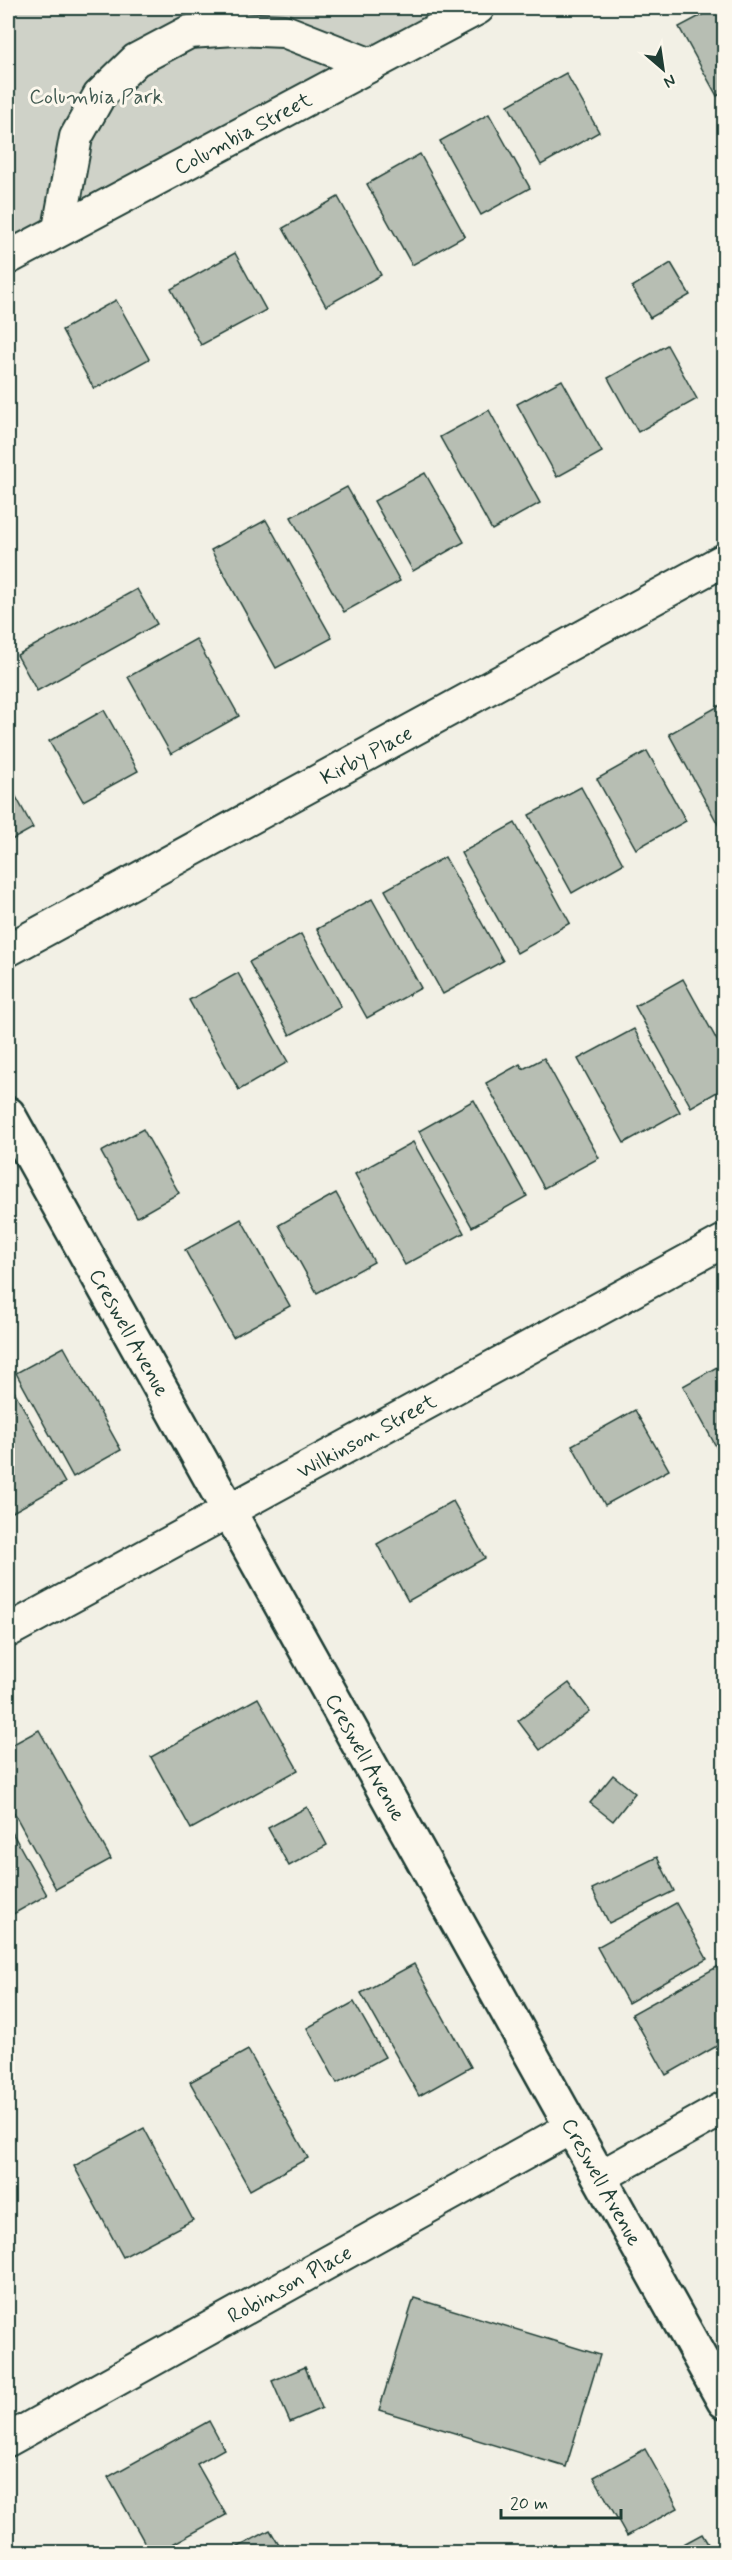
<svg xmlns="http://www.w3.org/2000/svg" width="732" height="2560" viewBox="0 0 732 2560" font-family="Mynerve,sans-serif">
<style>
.green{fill:#cfd2c8;stroke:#77887e;stroke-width:1.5}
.building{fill:#b7beb3;stroke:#1f3d34;stroke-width:1.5}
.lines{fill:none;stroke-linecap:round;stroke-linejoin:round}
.street-casing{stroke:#1f3d34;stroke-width:36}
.secondary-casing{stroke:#1f3d34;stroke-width:38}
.street{stroke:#fbf7ec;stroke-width:32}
.secondary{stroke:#fbf7ec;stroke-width:33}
.labels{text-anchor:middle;stroke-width:6;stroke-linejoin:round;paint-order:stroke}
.park-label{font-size:21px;fill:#425b52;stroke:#fbf7ec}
.street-label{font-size:21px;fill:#1f3d34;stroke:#fbf7ec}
</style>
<rect width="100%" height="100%" fill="#f2f0e5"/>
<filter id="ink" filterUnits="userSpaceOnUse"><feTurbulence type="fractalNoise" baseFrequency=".0167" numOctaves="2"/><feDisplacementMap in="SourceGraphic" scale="12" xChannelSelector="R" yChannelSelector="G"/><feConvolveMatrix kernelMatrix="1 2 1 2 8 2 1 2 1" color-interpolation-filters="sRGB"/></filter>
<g filter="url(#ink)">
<!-- green -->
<path class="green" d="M8,8h438l-438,237z"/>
<!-- building -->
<g class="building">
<path d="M715,8h9v84l-7,4 -38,-69z"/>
<path d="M566,73l33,59 -58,33 -33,-60z"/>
<path d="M489,114l41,74 -49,27 -41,-74z"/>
<path d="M420,154l45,82 -53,29 -45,-81z"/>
<path d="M338,197l43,78 -55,31 -43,-78z"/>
<path d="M235,253l31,57 -65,35 -30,-56z"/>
<path d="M671,263l19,32 -40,23 -18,-31z"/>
<path d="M116,300l33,59 -55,30 -32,-59z"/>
<path d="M667,345l30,54 -59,33 -30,-54z"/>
<path d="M562,380l40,72 -45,25 -40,-73z"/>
<path d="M489,410l51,93 -48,27 -52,-93z"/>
<path d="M425,473l39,69 -51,29 -39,-70z"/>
<path d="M347,487l53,94 -56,31 -53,-95z"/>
<path d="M266,520l66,118 -56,30 -65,-118z"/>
<path d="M137,589l20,35 -120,67 -20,-36z"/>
<path d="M196,639l43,77 -68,38 -43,-77z"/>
<path d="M724,703v122l-4,3 -51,-94z"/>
<path d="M104,710l34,61 -55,30 -34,-60z"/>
<path d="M647,751l39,70 -50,28 -39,-70z"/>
<path d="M8,782l25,46 -25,14z"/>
<path d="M581,787l42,77 -51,29 -43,-78z"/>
<path d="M515,823l55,100 -53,30 -56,-100z"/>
<path d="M445,857l58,104 -60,33 -58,-104z"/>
<path d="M372,899l49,89 -54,30 -50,-89z"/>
<path d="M301,934l40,73 -51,28 -41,-73z"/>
<path d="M238,973l50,89 -49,28 -50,-90z"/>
<path d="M683,979l41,74v35l-33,19 -56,-101z"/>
<path d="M724,993v16l-7,-13z"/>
<path d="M634,1029l46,83 -56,31 -46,-84z"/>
<path d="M544,1058l55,100 -55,30 -58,-105 34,-19 3,5z"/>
<path d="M474,1100l53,96 -55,31 -53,-96z"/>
<path d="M143,1129l36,64 -42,24 -36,-65z"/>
<path d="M413,1142l51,91 -59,32 -50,-91z"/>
<path d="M336,1193l38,69 -57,31 -38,-68z"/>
<path d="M241,1219l49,87 -57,31 -48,-87z"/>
<path d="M64,1347l57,103 -48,27 -57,-104z"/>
<path d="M724,1363v98l-41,-75z"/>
<path d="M14,1391l51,92 -54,30 -3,-6v-112z"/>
<path d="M635,1410l34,60 -64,35 -33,-60z"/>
<path d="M453,1501l32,57 -77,43 -31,-57z"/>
<path d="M569,1683l21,28 -50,39 -22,-29z"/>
<path d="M258,1698l40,72 -107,59 -40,-72z"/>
<path d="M39,1730l72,129 -55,30 -48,-87v-55z"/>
<path d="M613,1775l22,18 -22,28 -23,-18z"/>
<path d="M307,1807l20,38 -38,21 -21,-38z"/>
<path d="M8,1825l39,70 -39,22z"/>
<path d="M657,1857l17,34 -65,32 -17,-34z"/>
<path d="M676,1903l31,56 -79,44 -31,-56z"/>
<path d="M724,1963v79l-58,33 -34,-61z"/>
<path d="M414,1964l57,103 -52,29 -58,-103z"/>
<path d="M354,2002l31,55 -48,26 -30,-55z"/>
<path d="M248,2050l60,108 -58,32 -60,-108z"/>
<path d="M144,2128l49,92 -70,37 -49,-91z"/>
<path d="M414,2298l186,57 -34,112 -187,-57z"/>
<path d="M305,2367l17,41 -32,14 -18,-41z"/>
<path d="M209,2421l15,28 -27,15 29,51 -68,37h-8l-42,-75z"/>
<path d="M645,2449l33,59 -51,28 -33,-59z"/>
<path d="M270,2530l13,22h-54z"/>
<path d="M702,2534l11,18h-44z"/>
</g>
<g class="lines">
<defs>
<g id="street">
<path d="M59,229l17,-92 23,-41 37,-36 53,-28 46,-3 49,2 87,34"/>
<path id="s1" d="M8,258l470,-250"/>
<path id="s2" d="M8,950l716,-390"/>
<path id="s3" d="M8,1631l716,-390"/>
<path d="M600,2177l124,-69"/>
<path id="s4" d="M8,2440l564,-313"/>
</g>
<g id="secondary">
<path id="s5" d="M8,1114l716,1287"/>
</g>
</defs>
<!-- street casing -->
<use href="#street" class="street-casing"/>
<!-- secondary casing -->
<use href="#secondary" class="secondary-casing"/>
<!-- street -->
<use href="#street" class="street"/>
<!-- secondary -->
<use href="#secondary" class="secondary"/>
</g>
</g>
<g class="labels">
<!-- park labels -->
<g class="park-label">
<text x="96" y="103">Columbia Park</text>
</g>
<!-- street labels -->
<g class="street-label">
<text dy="7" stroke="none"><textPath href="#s1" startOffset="266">Columbia Street</textPath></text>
<text dy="7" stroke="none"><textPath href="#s2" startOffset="408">Kirby Place</textPath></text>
<text dy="7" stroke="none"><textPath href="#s5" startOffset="250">Creswell Avenue</textPath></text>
<text dy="7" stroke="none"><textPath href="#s3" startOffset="408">Wilkinson Street</textPath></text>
<text dy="7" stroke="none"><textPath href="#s5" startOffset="736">Creswell Avenue</textPath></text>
<text dy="7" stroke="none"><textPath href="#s5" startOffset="1222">Creswell Avenue</textPath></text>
<text dy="7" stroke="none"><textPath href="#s4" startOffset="322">Robinson Place</textPath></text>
</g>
</g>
<!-- margin -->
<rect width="732" height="2560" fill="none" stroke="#fbf7ec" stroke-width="30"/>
<rect x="15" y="15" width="702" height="2530" fill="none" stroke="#1f3d34" stroke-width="2" filter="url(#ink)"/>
<!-- north arrow -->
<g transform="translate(663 69) rotate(151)" stroke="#fbf7ec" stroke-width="4.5" paint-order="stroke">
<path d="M0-4.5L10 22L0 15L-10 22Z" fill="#1f3d34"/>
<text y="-9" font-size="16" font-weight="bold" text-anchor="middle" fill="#1f3d34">N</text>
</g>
<!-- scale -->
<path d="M501 2509v9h120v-9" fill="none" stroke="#1f3d34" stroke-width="3"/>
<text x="510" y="2509" font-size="18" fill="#1f3d34" stroke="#fbf7ec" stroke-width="4.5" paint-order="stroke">20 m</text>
</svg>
